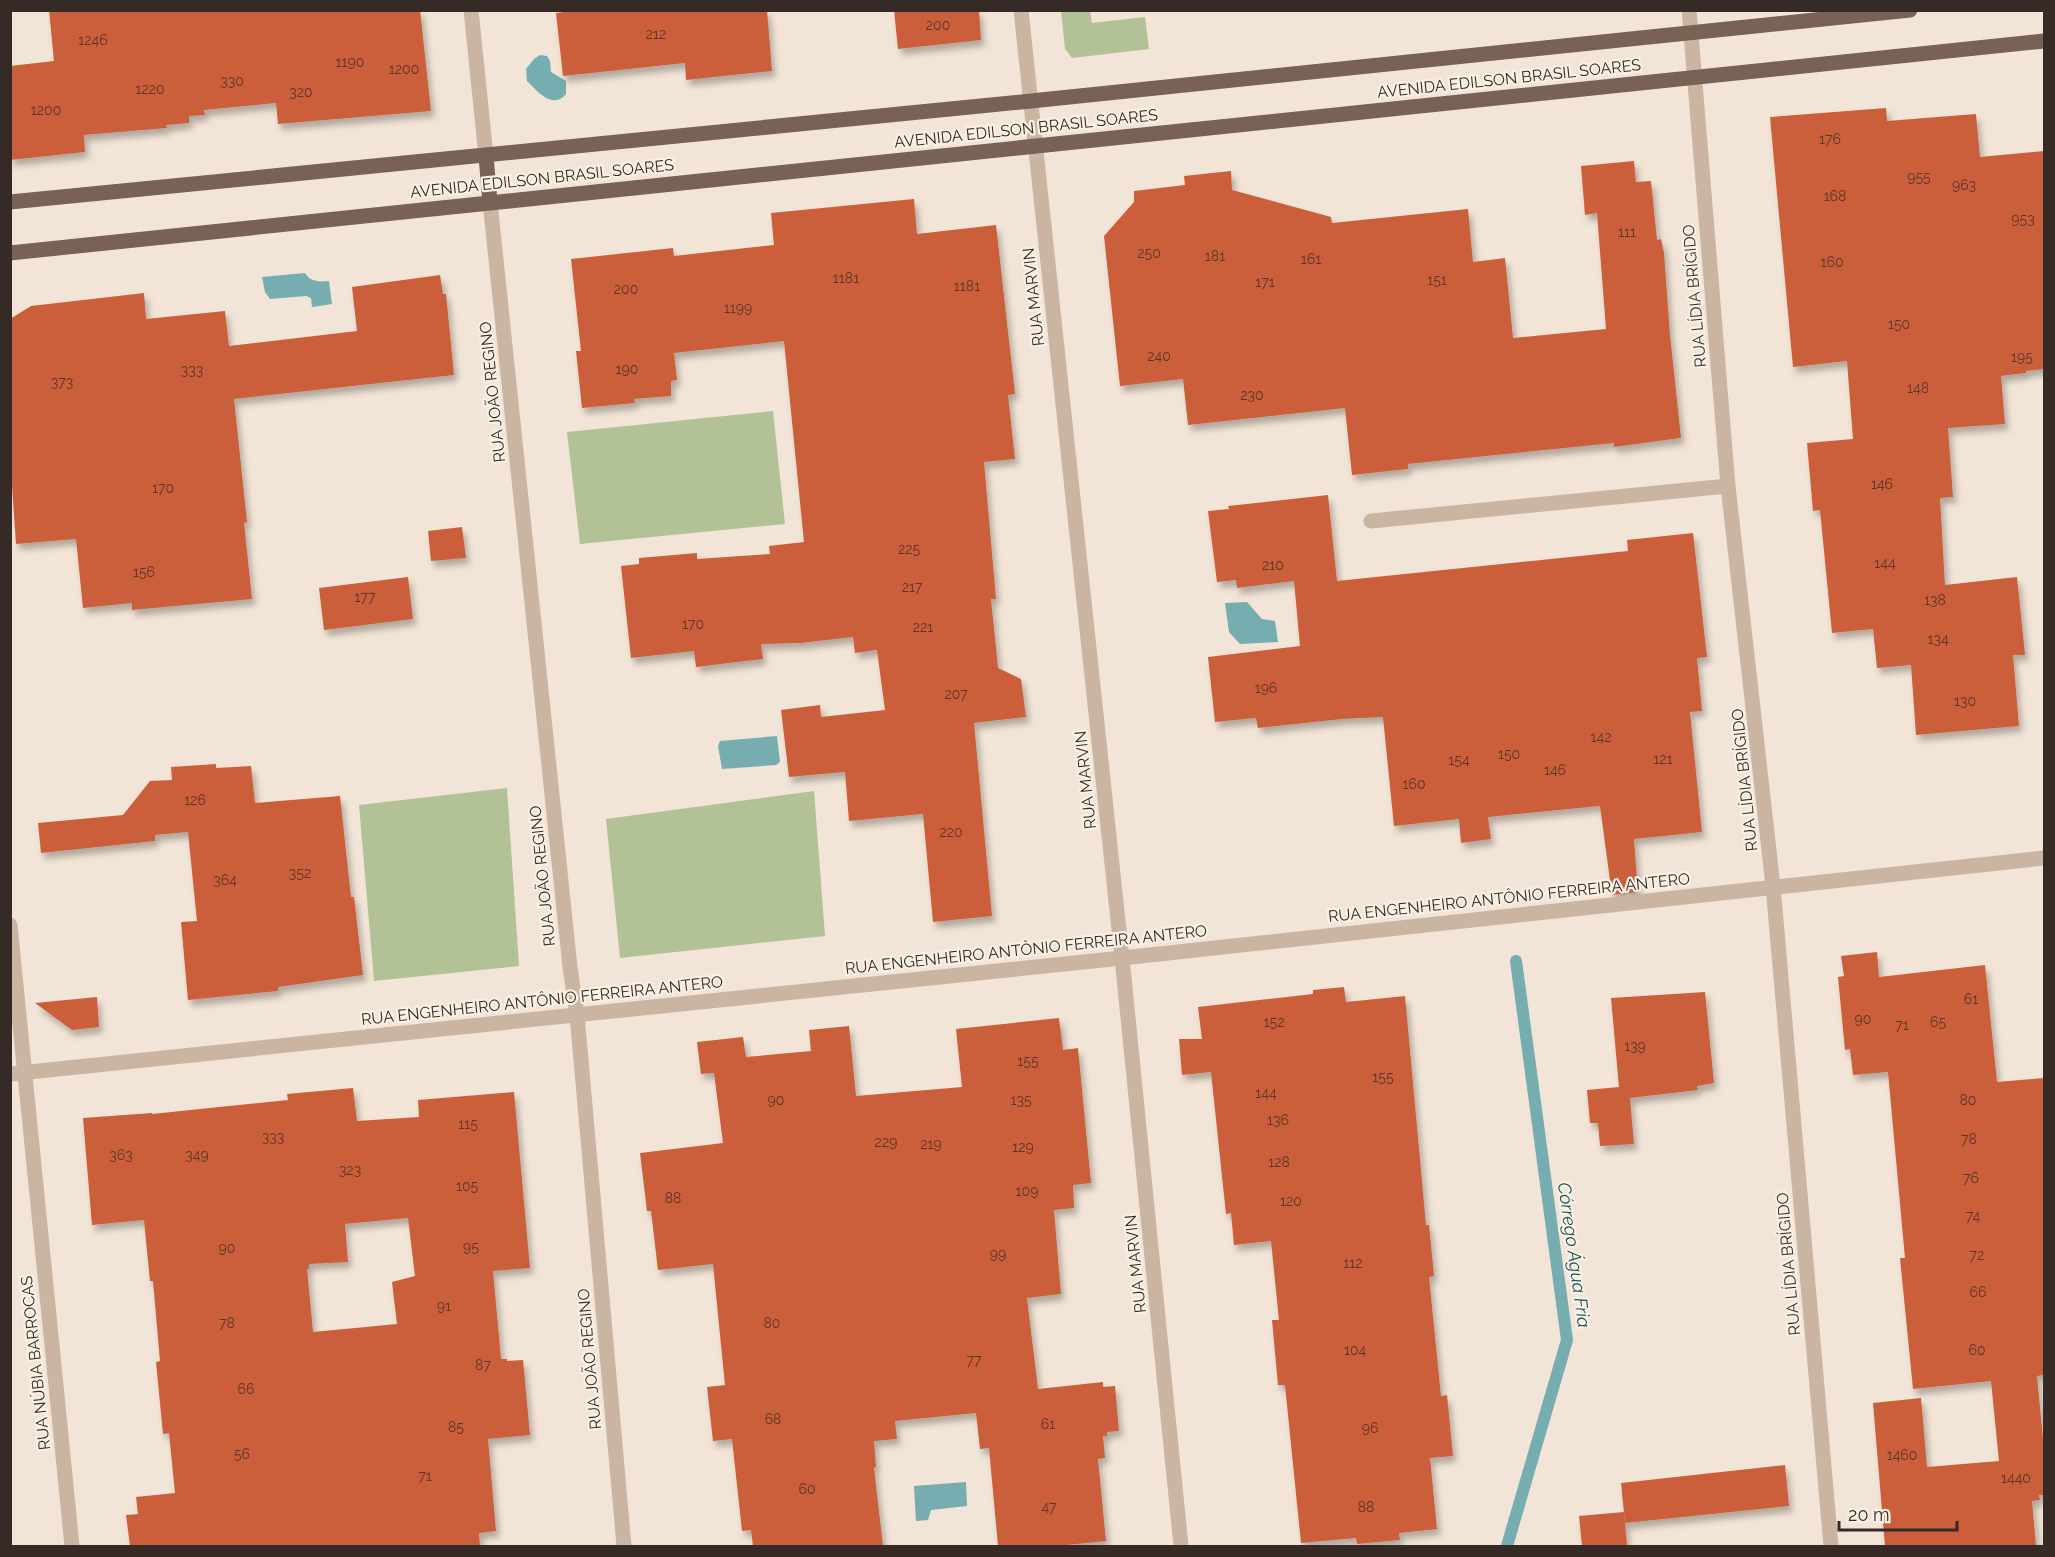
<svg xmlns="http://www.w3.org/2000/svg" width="2055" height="1557" viewBox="0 0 2055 1557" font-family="Raleway,sans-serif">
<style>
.green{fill:#b3c196}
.water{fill:#75adb0}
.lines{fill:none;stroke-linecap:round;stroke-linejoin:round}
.stream{stroke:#75adb0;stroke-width:12}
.building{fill:#cc5f3b;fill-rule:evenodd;filter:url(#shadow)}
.minor{stroke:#cab5a3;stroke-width:15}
.major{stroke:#786155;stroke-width:15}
.labels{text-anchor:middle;stroke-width:4.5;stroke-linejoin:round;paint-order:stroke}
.number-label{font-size:14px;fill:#5b372a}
.street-label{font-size:16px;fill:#352a25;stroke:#faf0e3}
.water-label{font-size:18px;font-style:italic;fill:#195358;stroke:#faf0e3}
</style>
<defs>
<filter id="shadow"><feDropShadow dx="3.5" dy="6" stdDeviation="3" flood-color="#0004"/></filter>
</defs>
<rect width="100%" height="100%" fill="#f2e5d7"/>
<!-- green -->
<g class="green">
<path d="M1061,11h29l2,12 53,-6 4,32 -77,9 -7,-9z"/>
<path d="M773,411l12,113 -205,20 -13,-112z"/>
<path d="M507,788l12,178 -145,15 -15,-176z"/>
<path d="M814,791l11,145 -205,22 -14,-139z"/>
</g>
<!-- water -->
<g class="water">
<path d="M540,55l7,1 3,5 1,11 15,9v13c-13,16 -28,-2 -39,-13l-1,-12 8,-10z"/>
<path d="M305,273c5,9 15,9 24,8l3,23 -20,3 -1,-9 -5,-2 -36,3 -5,-7 -3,-15z"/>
<path d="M1247,602l15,17 13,2 3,21 -38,2 -11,-12 -4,-29z"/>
<path d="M777,736l3,26 -4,3 -54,4 -4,-23 2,-5z"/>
<path d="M966,1482l1,24 -36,4 -3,10 -12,1 -2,-35z"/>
</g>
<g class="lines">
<!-- stream -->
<path class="stream" d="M1507,1546l60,-206 -51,-379"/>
</g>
<!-- building -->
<g class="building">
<path d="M49,10h371l11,101 -153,13 -2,-21 -72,7 1,5 -16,1v7l-23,2 1,3 -83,7 1,17 -75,8v-94l44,-5z"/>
<path d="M581,10h186l5,61 -86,9 -1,-17 -122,13 -7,-63z"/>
<path d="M894,10h85l2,30 -83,9z"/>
<path d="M1886,108l1,13 89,-7 4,43 64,-6v218l-18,2v2l-25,3 4,48 -57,4 5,69 -13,1 5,87 72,-8 8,78h-12l6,71 -103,9 -5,-70 -34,3 -4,-39 -41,4 -12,-123 -7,1 -6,-68 46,-4 -6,-78 -54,6 -23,-250z"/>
<path d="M1634,161l2,21 15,-1 6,59 4,-1 3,14 6,82 11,103 -67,9v-4l-206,21v5l-56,6 -7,-67 -157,17 -5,-46 -63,7 -16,-150 30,-34v-11l51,-6 -1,-9 47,-5 1,19 99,27 1,6 136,-14 5,53 32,-4 8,80 93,-9 -9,-116 -12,2 -4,-49z"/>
<path d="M914,199l3,35 79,-9 19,169 -7,1 7,64 -31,3 12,137h-5l7,69 23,11 5,38 -52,6 18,193 -59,6 -10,-108 -74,7 -4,-49 -56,5 -8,-67 39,-5 1,12 64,-7 -8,-60 -22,3 -2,-16 -52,6 -40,1 2,15 -67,8 -2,-16 -63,7 -10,-92 18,-2v-6l58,-5v6l73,-5 -1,-8 35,-4 -20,-201 -110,12 3,27 -6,1v15l-37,3 1,4 -53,5 -6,-57h5l-10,-92 102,-11 1,8 100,-11 -3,-32z"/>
<path d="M440,275l3,19h3l8,81 -220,24 13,123 -3,1 8,76 -120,11v-7l-49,5 -7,-69 -60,5 -6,-88v-137l21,-13 113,-13 2,26 79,-8 4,35 128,-15 -5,-44z"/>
<path d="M1328,495l9,86 291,-30 -1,-11 66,-7 14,124 -10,1 5,53 -12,1 12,120 -68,7 4,53 -26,3 -12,-89 -112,11 3,22 -30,4 -2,-24 -65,7 -11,-109 -41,2 -84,9 -2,-10 -41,4 -7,-65 92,-11 -6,-65 -57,7 -1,-8 -19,2 -9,-71 21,-2 -1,-3z"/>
<path d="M462,527l4,31 -35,3 -3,-30z"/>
<path d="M408,577l5,42 -89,11 -5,-42z"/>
<path d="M216,764v4l35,-2 4,37 85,-7 11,101h3l9,78 -85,12v4l-90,9 -7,-78 16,-1 -9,-89 -33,3v6l-114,12 -3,-30 85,-8 27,-34 22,-1 -1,-13z"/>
<path d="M1877,952l2,25 106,-12 12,117 47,-4v297l-7,1 7,73v46h-5l1,5 -8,1 4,45h-151l-12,-143 48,-5 6,69 72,-6 -8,-80 -78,8 -13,-131h5l-17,-186 -35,3 -3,-26 -5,1 -7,-73 6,-1 -3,-20z"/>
<path d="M1344,987l2,15 59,-6 21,229h3l5,51 -5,1 12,119 6,-1 6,61 -23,2 7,71 -38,4 1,7 -43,4 -1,-6 -55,5 -16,-158h-7l-6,-65h7l-8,-79 -37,4 -3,-32 -5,1 -15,-142 -29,3 -3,-36h23l-4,-32 115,-13v-4z"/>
<path d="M1705,992l9,91 -17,3 1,4 -68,8 4,46 -34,2 -2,-23h-8l-3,-33 32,-3 -8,-89z"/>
<path d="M97,997l2,30 -27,3 -37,-27z"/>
<path d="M1059,1018l4,32 15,-2 13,135 -18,2 1,23 -20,2 7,84 -34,4 11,91 65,-7v5l12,-1 4,45 -12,1v4h-4l2,22 -7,1 8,82 -49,5h-59l-9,-98 -9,1 -4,-36 -81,8 2,18 -23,2 2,26 -2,1 9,78h-130l-2,-16 -9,1 -10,-92 -19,2 -6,-54 18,-2 -12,-121 -55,6 -7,-59h-4l-7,-58 83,-10 -9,-70 -13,1 -4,-32 46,-5 3,20 65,-6 -2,-21 40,-4 7,70 106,-9 -6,-58z"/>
<path d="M353,1088l4,33 62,-4 -1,-17 96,-8 16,176 -37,3 8,88h6v2l16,-1 7,75 -42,4 8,92 -17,2 1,13h-350l-4,-31 12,-1 -2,-17 39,-4 -6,-60 -6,1 -7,-72 4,-1 -7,-80h-3l-6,-61 -52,5 -9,-107 69,-5v1l136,-14 -1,-6zM408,1218l7,58 -23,6 5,42 -84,8 -6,-63h2v-5l39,-2 -3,-38z"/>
<path d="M1785,1465l4,41 -164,17 -4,-40z"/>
<path d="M1624,1512l3,34h-45l-3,-30z"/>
</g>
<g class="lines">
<!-- minor -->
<g class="minor">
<path d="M471,10l15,146"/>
<path d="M1021,10l101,948 59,588"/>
<path d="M1689,10l39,476 45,400 58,660"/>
<path d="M490,202l80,765 7,48 47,531"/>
<path d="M1371,521l357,-35"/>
<path d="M10,925l62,621"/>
<path d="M10,1074l1112,-116 922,-100"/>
</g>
<!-- major -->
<g class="major">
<path d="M486,156l4,46"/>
<path d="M10,202l1021,-101 879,-91"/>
<path d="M10,253l2034,-212"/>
</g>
</g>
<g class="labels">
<!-- number labels -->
<g class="number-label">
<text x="938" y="30">200</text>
<text x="656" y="39">212</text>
<text x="93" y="45">1246</text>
<text x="350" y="67">1190</text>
<text x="404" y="74">1200</text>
<text x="232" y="86">330</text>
<text x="150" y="94">1220</text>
<text x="301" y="97">320</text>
<text x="46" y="115">1200</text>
<text x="1830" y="144">176</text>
<text x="1919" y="182">955</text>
<text x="1964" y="190">963</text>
<text x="1835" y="201">168</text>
<text x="2023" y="224">953</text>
<text x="1627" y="237">111</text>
<text x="1149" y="258">250</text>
<text x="1215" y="261">181</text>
<text x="1311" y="264">161</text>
<text x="1832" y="267">160</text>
<text x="846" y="283">1181</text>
<text x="1437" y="285">151</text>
<text x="1265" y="287">171</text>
<text x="967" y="291">1181</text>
<text x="626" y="294">200</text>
<text x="738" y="313">1199</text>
<text x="1899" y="329">150</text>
<text x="1159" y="361">240</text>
<text x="2022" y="362">195</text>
<text x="627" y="374">190</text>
<text x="192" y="375">333</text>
<text x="62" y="387">373</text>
<text x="1918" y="393">148</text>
<text x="1252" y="400">230</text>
<text x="1882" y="489">146</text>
<text x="163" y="493">170</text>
<text x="909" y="554">225</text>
<text x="1885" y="568">144</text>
<text x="1273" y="570">210</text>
<text x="144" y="577">156</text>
<text x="912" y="592">217</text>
<text x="365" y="602">177</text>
<text x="1935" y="605">138</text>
<text x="693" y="629">170</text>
<text x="923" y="632">221</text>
<text x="1938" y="644">134</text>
<text x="1266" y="693">196</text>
<text x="956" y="699">207</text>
<text x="1965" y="706">130</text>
<text x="1601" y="742">142</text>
<text x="1509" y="759">150</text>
<text x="1663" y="764">121</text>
<text x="1459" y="765">154</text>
<text x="1555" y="775">146</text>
<text x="1414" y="789">160</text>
<text x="195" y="805">126</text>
<text x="951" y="837">220</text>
<text x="300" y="878">352</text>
<text x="225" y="885">364</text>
<text x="1971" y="1004">61</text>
<text x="1863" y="1024">90</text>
<text x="1274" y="1027">152</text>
<text x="1938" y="1027">65</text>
<text x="1902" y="1030">71</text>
<text x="1635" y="1051">139</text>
<text x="1028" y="1066">155</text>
<text x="1383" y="1082">155</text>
<text x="1266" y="1098">144</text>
<text x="776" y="1105">90</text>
<text x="1021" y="1105">135</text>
<text x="1968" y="1105">80</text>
<text x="1278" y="1125">136</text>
<text x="468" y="1129">115</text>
<text x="273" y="1142">333</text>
<text x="1969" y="1144">78</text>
<text x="886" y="1147">229</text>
<text x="931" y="1149">219</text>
<text x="1023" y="1152">129</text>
<text x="121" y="1160">363</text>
<text x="197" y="1160">349</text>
<text x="1279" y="1167">128</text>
<text x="350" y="1175">323</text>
<text x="1971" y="1183">76</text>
<text x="467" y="1191">105</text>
<text x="1027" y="1196">109</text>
<text x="673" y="1203">88</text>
<text x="1291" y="1206">120</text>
<text x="1973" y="1221">74</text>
<text x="471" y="1252">95</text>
<text x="227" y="1253">90</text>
<text x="998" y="1259">99</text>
<text x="1977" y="1260">72</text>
<text x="1353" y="1268">112</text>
<text x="1978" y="1297">66</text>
<text x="444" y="1311">91</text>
<text x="227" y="1328">78</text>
<text x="772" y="1328">80</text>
<text x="1355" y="1355">104</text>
<text x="1977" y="1355">60</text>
<text x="974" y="1365">77</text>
<text x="483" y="1370">87</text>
<text x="246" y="1394">66</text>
<text x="773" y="1424">68</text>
<text x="1048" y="1429">61</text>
<text x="456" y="1432">85</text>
<text x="1370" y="1433">96</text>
<text x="242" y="1459">56</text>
<text x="1902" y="1460">1460</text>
<text x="425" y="1481">71</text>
<text x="2016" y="1483">1440</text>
<text x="807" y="1494">60</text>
<text x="1049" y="1512">47</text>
<text x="1366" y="1512">88</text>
</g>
<!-- street labels -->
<g class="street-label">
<text transform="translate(1509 78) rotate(-6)" y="6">AVENIDA EDILSON BRASIL SOARES</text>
<text transform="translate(1026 128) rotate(-6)" y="6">AVENIDA EDILSON BRASIL SOARES</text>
<text transform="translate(542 178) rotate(-6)" y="6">AVENIDA EDILSON BRASIL SOARES</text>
<text transform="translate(1694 296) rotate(-95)" y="6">RUA LÍDIA BRÍGIDO</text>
<text transform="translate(1033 297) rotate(-96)" y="6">RUA MARVIN</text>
<text transform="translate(492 392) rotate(-96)" y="6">RUA JOÃO REGINO</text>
<text transform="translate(1085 780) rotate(-96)" y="6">RUA MARVIN</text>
<text transform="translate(1744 780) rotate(-96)" y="6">RUA LÍDIA BRÍGIDO</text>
<text transform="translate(542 876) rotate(-96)" y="6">RUA JOÃO REGINO</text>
<text transform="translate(1509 897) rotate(-6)" y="6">RUA ENGENHEIRO ANTÔNIO FERREIRA ANTERO</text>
<text transform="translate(1026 949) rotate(-6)" y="6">RUA ENGENHEIRO ANTÔNIO FERREIRA ANTERO</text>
<text transform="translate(542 1000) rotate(-6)" y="6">RUA ENGENHEIRO ANTÔNIO FERREIRA ANTERO</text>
<text transform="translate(1135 1264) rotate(-96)" y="6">RUA MARVIN</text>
<text transform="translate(1788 1264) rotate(-95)" y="6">RUA LÍDIA BRÍGIDO</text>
<text transform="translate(589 1359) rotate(-95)" y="6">RUA JOÃO REGINO</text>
<text transform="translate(35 1363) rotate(-96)" y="6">RUA NÚBIA BARROCAS</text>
</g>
<!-- water labels -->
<g class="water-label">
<text transform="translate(1574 1255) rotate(82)" y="6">Córrego Água Fria</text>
</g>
</g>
<!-- border -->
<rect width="2055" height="1557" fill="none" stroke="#352a25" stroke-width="24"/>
<!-- scale -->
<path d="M1839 1521v9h118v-9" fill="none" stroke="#352a25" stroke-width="3"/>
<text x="1848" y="1521" font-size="18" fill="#352a25" stroke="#faf0e3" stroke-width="4.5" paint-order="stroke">20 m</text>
</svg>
